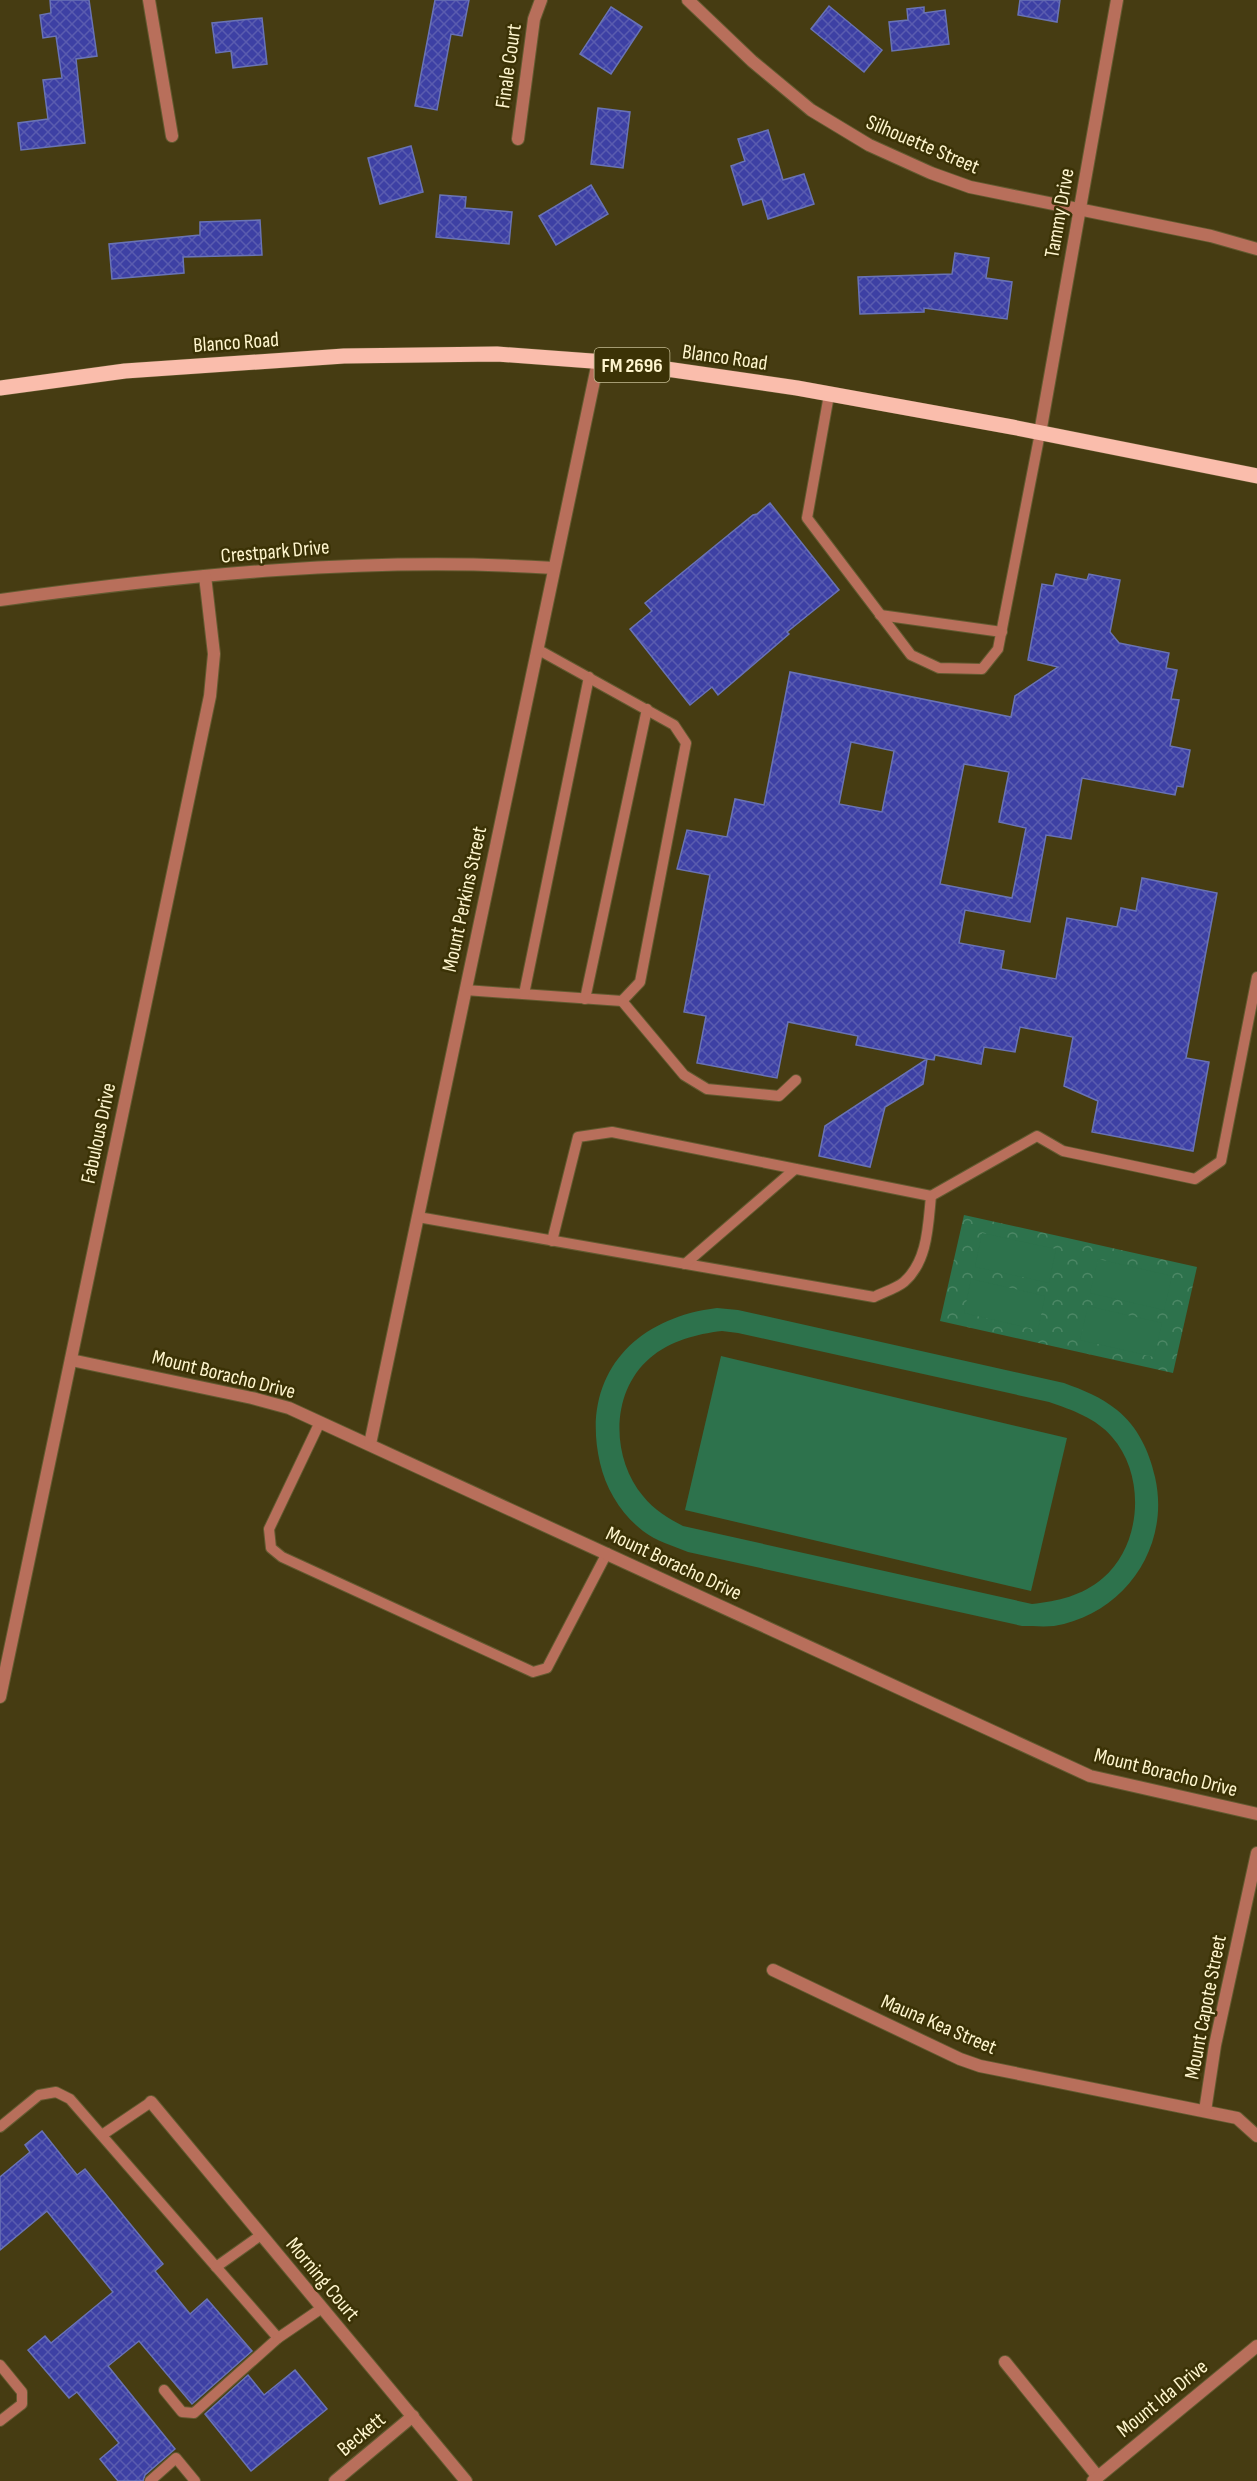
<svg xmlns="http://www.w3.org/2000/svg" width="1257" height="2481" viewBox="0 0 1257 2481" font-family="'Sofia Sans Condensed',sans-serif">
<style>
.park{fill:url(#park-crowns)}
.pitch{fill:#2d724c;fill-rule:evenodd}
.building{fill:url(#building-cross-hatch);stroke:#6973b5;stroke-width:1.5;fill-rule:evenodd}
.lines{fill:none;stroke-linecap:round;stroke-linejoin:round}
.lane-casing{stroke:#635a30;stroke-width:12}
.street-casing{stroke:#635a30;stroke-width:14}
.primary-casing{stroke:#635a30;stroke-width:16}
.lane{stroke:#b86f5b;stroke-width:10}
.street{stroke:#b86f5b;stroke-width:12}
.primary{stroke:#fabdac;stroke-width:15}
.labels{text-anchor:middle;stroke-width:5;stroke-linejoin:round;paint-order:stroke}
.shield{fill:#3b3206;stroke:#c4ba92;stroke-width:1.5}
.shield-label{font-size:20px;font-weight:bold;fill:#fef5ce}
.street-label{font-size:21px;fill:#fef5ce;stroke:#3b3206}
</style>
<defs>
<pattern id="park-crowns" width="20" height="18" patternUnits="userSpaceOnUse" patternTransform="scale(1.5)"><rect width="20" height="18" fill="#2d724c"/><path d="M2 6a3 3 0 1 1 6 0M12 15a3 3 0 1 1 6 0" fill="none" stroke="#4c8765"/></pattern>
<pattern id="building-cross-hatch" width="8" height="8" patternUnits="userSpaceOnUse" patternTransform="scale(1.5)"><rect width="8" height="8" fill="#3d40a4"/><path d="M0 0l8 8M0 8l8-8" fill="none" stroke="#5a5caf"/></pattern>
</defs>
<rect width="100%" height="100%" fill="#463c12"/>
<!-- park -->
<path class="park" d="M964,1215l233,52 -24,106 -233,-52z"/>
<!-- pitch -->
<g class="pitch">
<path d="M982,1233l74,16 -7,34 -74,-16z"/>
<path d="M1098,1259l74,17 -8,34 -74,-17z"/>
<path d="M971,1279l74,17 -7,34 -74,-17z"/>
<path d="M1088,1306l74,17 -8,34 -74,-17z"/>
<path d="M717,1308l21,2 326,73c19,7 37,14 53,27 21,17 32,41 38,67 16,69 -30,137 -101,149 -10,1 -22,0 -32,0l-334,-74c-15,-6 -32,-11 -45,-21 -22,-17 -37,-42 -43,-68 -20,-86 33,-145 117,-155zM722,1331l16,2 311,69c23,8 47,16 63,35 34,38 30,108 -9,141 -21,18 -45,23 -71,26l-349,-78c-15,-8 -29,-16 -40,-30 -32,-38 -33,-104 7,-138 20,-17 46,-24 72,-27z"/>
<path d="M721,1356l346,82 -36,153 -346,-81z"/>
</g>
<!-- building -->
<g class="building">
<path d="M50,0h39l8,56 -21,3 9,84 -64,7 -3,-27 30,-4 -5,-39 19,-2 -6,-42 -13,2 -3,-23 11,-2z"/>
<path d="M435,0h34l-7,36 -11,-2 -14,76 -22,-4z"/>
<path d="M1020,0h40l-3,22 -39,-7z"/>
<path d="M829,6l53,44 -18,22 -53,-43z"/>
<path d="M611,7l31,20 -31,47 -31,-20z"/>
<path d="M924,7v6l21,-3 4,34 -57,7 -3,-29 19,-2 -1,-11z"/>
<path d="M262,18l5,46 -34,4 -2,-17 -15,2 -4,-30z"/>
<path d="M598,108l32,4 -7,56 -32,-4z"/>
<path d="M768,130l15,50 21,-6 10,30 -46,15 -6,-20 -19,6 -12,-39 14,-5 -7,-22z"/>
<path d="M411,146l12,46 -43,12 -12,-46z"/>
<path d="M591,185l17,29 -52,31 -17,-29z"/>
<path d="M440,195l26,2 -1,11 47,4 -3,32 -73,-7z"/>
<path d="M260,220l2,35 -79,2 1,16 -72,6 -3,-35 91,-9v-13z"/>
<path d="M955,253l34,5 -3,20 26,4 -5,37 -83,-11v4l-64,2 -2,-37 94,-3z"/>
<path d="M770,503l69,87 -52,42 2,2 -71,61 -6,-8 -22,18 -60,-76 22,-18 -7,-8 108,-88 4,-1z"/>
<path d="M1056,574l31,6 2,-6 31,6 -10,52 9,11 50,10 -3,15 11,2 -6,29 8,1 -9,46 20,4 -7,37 -6,-1 -2,9 -93,-17 -11,61 -25,-4 -16,87 -65,-12 -6,33 45,8 -3,18 55,10 11,-61 50,9 4,-19 15,3 6,-33 75,15 -31,165 23,4 -16,89 -101,-19 6,-31 -34,-15 9,-49 -53,-10 -5,25 -31,-5 -3,17 -46,-9 -1,5 -7,-1 -4,25 -38,23 -15,60 -51,-11 6,-30 102,-67 -71,-14 2,-9 -70,-14 -11,56 -80,-15 9,-47 -22,-4 26,-137 -33,-6 10,-39 40,7 8,-38 29,6 26,-133 221,45 4,-21 43,-29 -30,-7 14,-76 11,2zM851,742l43,9 -12,61 -43,-8zM964,764l45,8 -10,50 27,6 -14,70 -72,-14z"/>
<path d="M42,2131l35,44 8,-6 78,95 -8,7 35,43 17,-15 45,52 -60,53 -53,-63 -31,25 67,83 -30,26 -2,6h-25l-18,-22 19,-16 -42,-51 -8,6 -41,-48 17,-14 6,7 62,-51 -66,-81 -47,39v-73l30,-25 -5,-7z"/>
<path d="M295,2370l32,39 -76,62 -46,-57 43,-39 16,20z"/>
</g>
<g class="lines">
<defs>
<g id="lane">
<path d="M829,395l-22,123 104,137 28,13 43,1 16,-20 42,-216"/>
<path d="M880,615l122,17"/>
<path d="M465,990l157,11 18,-19 46,-239 -12,-18 -137,-76"/>
<path d="M524,994l65,-317"/>
<path d="M585,999l62,-290"/>
<path d="M622,1001l62,74 23,14 72,7 17,-16"/>
<path d="M418,1217l456,80c10,-5 23,-9 30,-15 24,-21 24,-57 27,-86l106,-60 26,15 132,28 26,-18 36,-184"/>
<path d="M552,1241l26,-104 34,-5 319,64"/>
<path d="M685,1264l110,-95"/>
<path d="M320,1422l-51,107 2,19 11,9 251,115 14,-4 60,-115"/>
<path d="M0,2127l39,-32 17,-3 14,7 208,239 -84,75 -12,-1 -18,-22"/>
<path d="M102,2135l49,-33"/>
<path d="M216,2267l45,-32"/>
<path d="M278,2338l44,-30"/>
<path d="M0,2365l22,27v12l-22,17"/>
<path d="M150,2481l26,-23 19,23"/>
</g>
<g id="street">
<path d="M149,0l23,136"/>
<path d="M688,0l64,61 59,49 58,35 62,28 39,14 241,49 46,13"/>
<path d="M518,139l16,-120 7,-19"/>
<path d="M1040,433l77,-433"/>
<path d="M0,600c184,-25 368,-44 554,-32"/>
<path d="M71,1360l181,38 37,10 801,368 167,38"/>
<path d="M370,1444l228,-1082"/>
<path d="M0,1697l210,-1001 4,-42 -9,-78"/>
<path d="M773,1970l187,89 20,7 257,52 20,18"/>
<path d="M151,2102l315,379"/>
<path d="M1205,2111l10,-66 42,-192"/>
<path d="M1005,2362l93,115"/>
<path d="M335,2481l78,-65"/>
<path d="M1093,2481l164,-135"/>
</g>
<path id="primary" d="M0,388l125,-17 219,-15 153,-2 135,10 165,24 215,39 245,49"/>
</defs>
<!-- lane casing -->
<use href="#lane" class="lane-casing"/>
<!-- street casing -->
<use href="#street" class="street-casing"/>
<!-- primary casing -->
<use href="#primary" class="primary-casing"/>
<!-- lane -->
<use href="#lane" class="lane"/>
<!-- street -->
<use href="#street" class="street"/>
<!-- primary -->
<use href="#primary" class="primary"/>
</g>
<g class="labels">
<!-- shield labels -->
<rect class="shield" x="594.5" y="348" width="75" height="34" rx="4.5"/>
<g class="shield-label">
<text x="632" y="372">FM 2696</text>
</g>
<!-- street labels -->
<g class="street-label">
<text transform="translate(508 66) rotate(-82)" y="7">Finale Court</text>
<text transform="translate(923 144) rotate(23)" y="7">Silhouette Street</text>
<text transform="translate(1059 213) rotate(-80)" y="7">Tammy Drive</text>
<text transform="translate(236 342) rotate(-4)" y="7">Blanco Road</text>
<text transform="translate(725 357) rotate(8)" y="7">Blanco Road</text>
<text transform="translate(275 551) rotate(-5)" y="7">Crestpark Drive</text>
<text transform="translate(464 899) rotate(-78)" y="7">Mount Perkins Street</text>
<text transform="translate(98 1133) rotate(-78)" y="7">Fabulous Drive</text>
<text transform="translate(224 1374) rotate(14)" y="7">Mount Boracho Drive</text>
<text transform="translate(674 1563) rotate(25)" y="7">Mount Boracho Drive</text>
<text transform="translate(1166 1772) rotate(14)" y="7">Mount Boracho Drive</text>
<text transform="translate(1205 2007) rotate(-79)" y="7">Mount Capote Street</text>
<text transform="translate(939 2024) rotate(23)" y="7">Mauna Kea Street</text>
<text transform="translate(323 2279) rotate(50)" y="7">Morning Court</text>
<text transform="translate(1162 2398) rotate(-39)" y="7">Mount Ida Drive</text>
<text transform="translate(361 2434) rotate(-40)" y="7">Beckett</text>
</g>
</g>
</svg>
